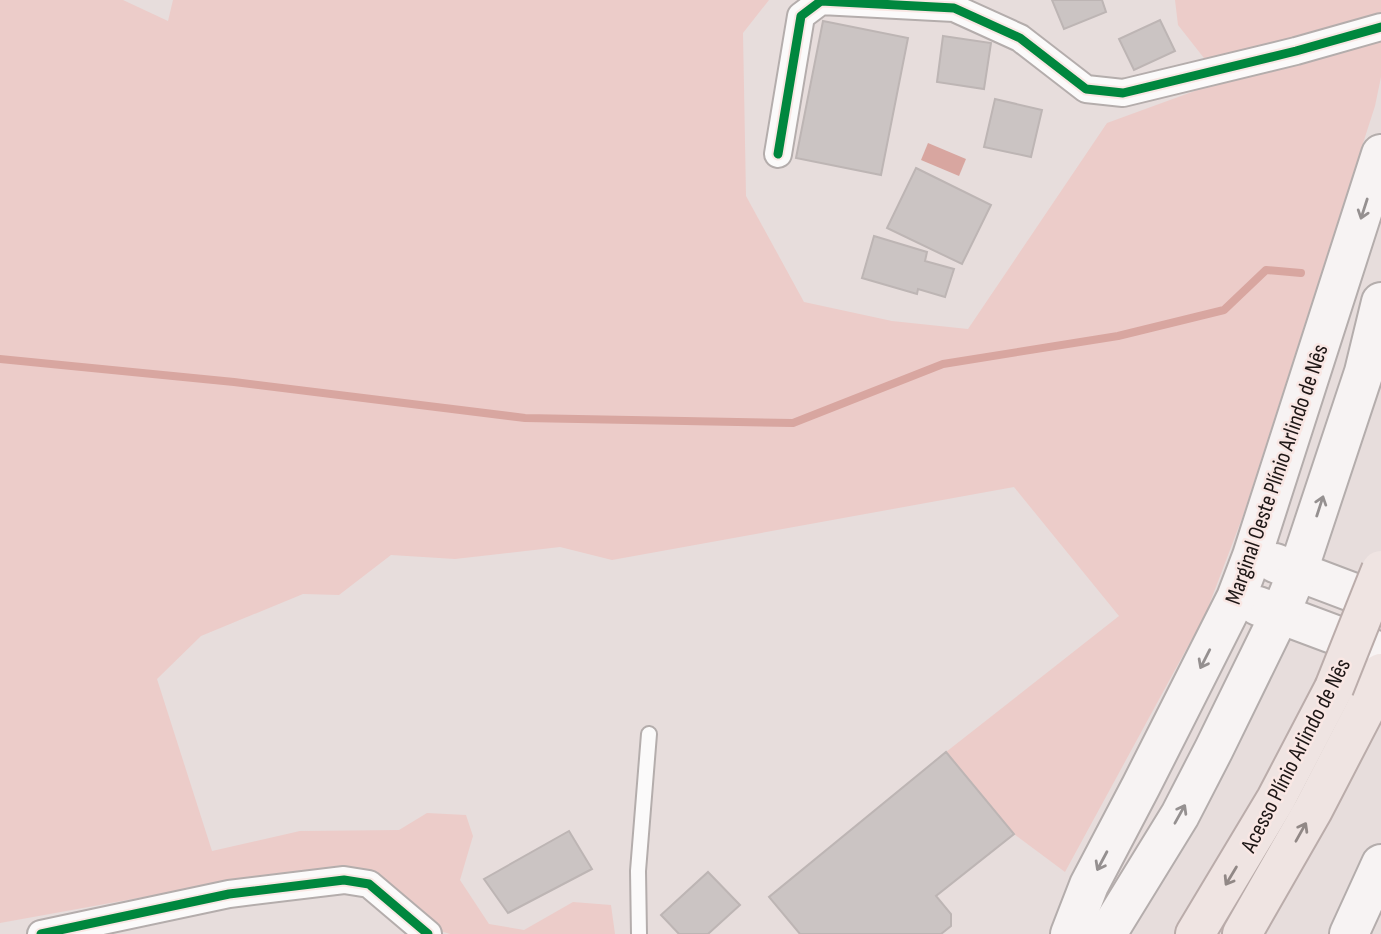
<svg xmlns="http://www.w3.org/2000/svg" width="1381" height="934" viewBox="0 0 1381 934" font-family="'Sofia Sans Condensed',sans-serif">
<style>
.green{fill:#ecccc9}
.water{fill:#d8a6a0}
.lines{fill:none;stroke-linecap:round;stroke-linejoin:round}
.stream{stroke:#d8a6a0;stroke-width:8}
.building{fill:#cbc4c3;stroke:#bdb5b4;stroke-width:2}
.lane-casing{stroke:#b4adac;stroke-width:18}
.street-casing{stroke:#b4adac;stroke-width:30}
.secondary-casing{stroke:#b4adac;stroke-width:42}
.highway-casing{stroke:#baacaa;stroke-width:42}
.lane{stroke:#fbfafa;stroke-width:14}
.street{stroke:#fbfafa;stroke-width:26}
.secondary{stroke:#f7f3f3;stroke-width:38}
.highway{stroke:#efe4e2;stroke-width:38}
.highway-bridge-casing{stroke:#baacaa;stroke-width:42;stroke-linecap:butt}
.highway-bridge{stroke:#efe4e2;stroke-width:38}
.cycleway-casing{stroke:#f9e7e4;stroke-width:13}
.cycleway{stroke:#00873e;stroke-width:9}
.oneway{stroke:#959090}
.oneway2{stroke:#918886}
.labels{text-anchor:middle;stroke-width:5;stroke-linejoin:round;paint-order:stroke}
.street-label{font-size:23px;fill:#1e1716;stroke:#f9e7e4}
</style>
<rect width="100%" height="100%" fill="#e7dddc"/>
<!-- green -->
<path class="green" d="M0,0h123l45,21 5,-21h596l-26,33 3,163 58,106 88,19 76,8 139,-206 115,-42 -44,-56 -3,-25h206v77l-6,29 -131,407 -38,100 -141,259 -51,-38 -68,-82 173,-136 -105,-129 -402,73 -52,-13 -105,12 -64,-4 -52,40 -36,-1 -102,42 -44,43 55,172 88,-20 99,-1 28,-17 39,2 7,21 -13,44 29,44 35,6 49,-28 38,3 4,29h-165l-13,-4 -72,-56 -144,9 -221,40z"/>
<!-- water -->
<path class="water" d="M928,143l38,16 -7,17 -38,-16z"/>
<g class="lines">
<!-- stream -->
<path class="stream" d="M0,359l234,23 291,36 268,5 150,-59 175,-28 106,-26 42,-40 35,3"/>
</g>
<!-- building -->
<g class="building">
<path d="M1052,0h50l4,12 -42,17z"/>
<path d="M1160,20l15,31 -41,19 -15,-31z"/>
<path d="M823,21l85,17 -27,137 -85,-17z"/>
<path d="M943,36l48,7 -7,46 -47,-7z"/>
<path d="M995,99l47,11 -11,47 -47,-10z"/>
<path d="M916,168l75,37 -29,59 -75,-36z"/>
<path d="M874,236l53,16 -2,9 29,8 -9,28 -27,-8 -1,5 -55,-16z"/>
<path d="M946,752l68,82 -78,62 15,18v12l-10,8h-141l-31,-37z"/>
<path d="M569,831l23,38 -84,44 -24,-34z"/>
<path d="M708,872l32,33 -32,29h-29l-18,-19z"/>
</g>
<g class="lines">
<defs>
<path id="lane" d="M639,934l-1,-63 11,-137"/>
<g id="street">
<path d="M778,154l23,-138 20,-15 133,7 66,30 66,51 37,4 173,-42 85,-24"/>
<path d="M41,934l188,-40 115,-14 25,4 59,50"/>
</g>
<g id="secondary">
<path d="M1275,563l106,40"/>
<path d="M1258,606l123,46"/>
<path d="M1070,934l19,-49 52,-99 95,-188 16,-42 129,-402"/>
<path d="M1106,934l7,-10 67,-109 34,-66 66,-135 18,-43 66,-199 17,-70"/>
<path d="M1349,934l32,-70"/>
</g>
<g id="highway">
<path d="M1195,934l81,-135 58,-111"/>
<path d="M1242,934l71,-124 56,-108 12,-29"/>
</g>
</defs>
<!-- lane casing -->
<use href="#lane" class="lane-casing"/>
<!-- street casing -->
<use href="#street" class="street-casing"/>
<!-- secondary casing -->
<use href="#secondary" class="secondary-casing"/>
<!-- highway casing -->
<use href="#highway" class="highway-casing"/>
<!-- lane -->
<use href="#lane" class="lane"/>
<!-- street -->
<use href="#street" class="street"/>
<!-- secondary -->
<use href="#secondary" class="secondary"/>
<!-- highway -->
<use href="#highway" class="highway"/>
<defs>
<path id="highway-bridge" d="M1334,688l47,-118"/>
</defs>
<!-- highway-bridge casing -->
<use href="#highway-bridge" class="highway-bridge-casing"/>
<!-- highway-bridge -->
<use href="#highway-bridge" class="highway-bridge"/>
<defs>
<g id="cycleway">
<path d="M778,154l23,-138 20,-15 133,7 66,30 66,51 37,4 173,-42 85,-24"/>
<path d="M41,934l188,-40 115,-14 25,4 59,50"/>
</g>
</defs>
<!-- cycleway casing -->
<use href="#cycleway" class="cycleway-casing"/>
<!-- cycleway -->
<use href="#cycleway" class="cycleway"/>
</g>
<!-- one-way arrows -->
<defs><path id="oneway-shaft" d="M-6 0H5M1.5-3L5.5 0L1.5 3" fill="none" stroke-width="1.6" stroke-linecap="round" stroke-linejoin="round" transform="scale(1.75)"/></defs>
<g class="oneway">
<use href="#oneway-shaft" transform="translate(1364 209) rotate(108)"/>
<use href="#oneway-shaft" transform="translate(1320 506) rotate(-72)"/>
<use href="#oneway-shaft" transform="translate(1205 659) rotate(117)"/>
<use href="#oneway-shaft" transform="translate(1180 814) rotate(-61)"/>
<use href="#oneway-shaft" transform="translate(1102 861) rotate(118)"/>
</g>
<g class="oneway2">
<use href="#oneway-shaft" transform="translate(1301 832) rotate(-61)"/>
<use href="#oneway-shaft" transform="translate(1231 876) rotate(121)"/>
</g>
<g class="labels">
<!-- street labels -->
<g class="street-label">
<text transform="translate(1276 474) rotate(-71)" y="8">Marginal Oeste Plínio Arlindo de Nês</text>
<text transform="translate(1295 755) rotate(-63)" y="8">Acesso Plínio Arlindo de Nês</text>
</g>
</g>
</svg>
